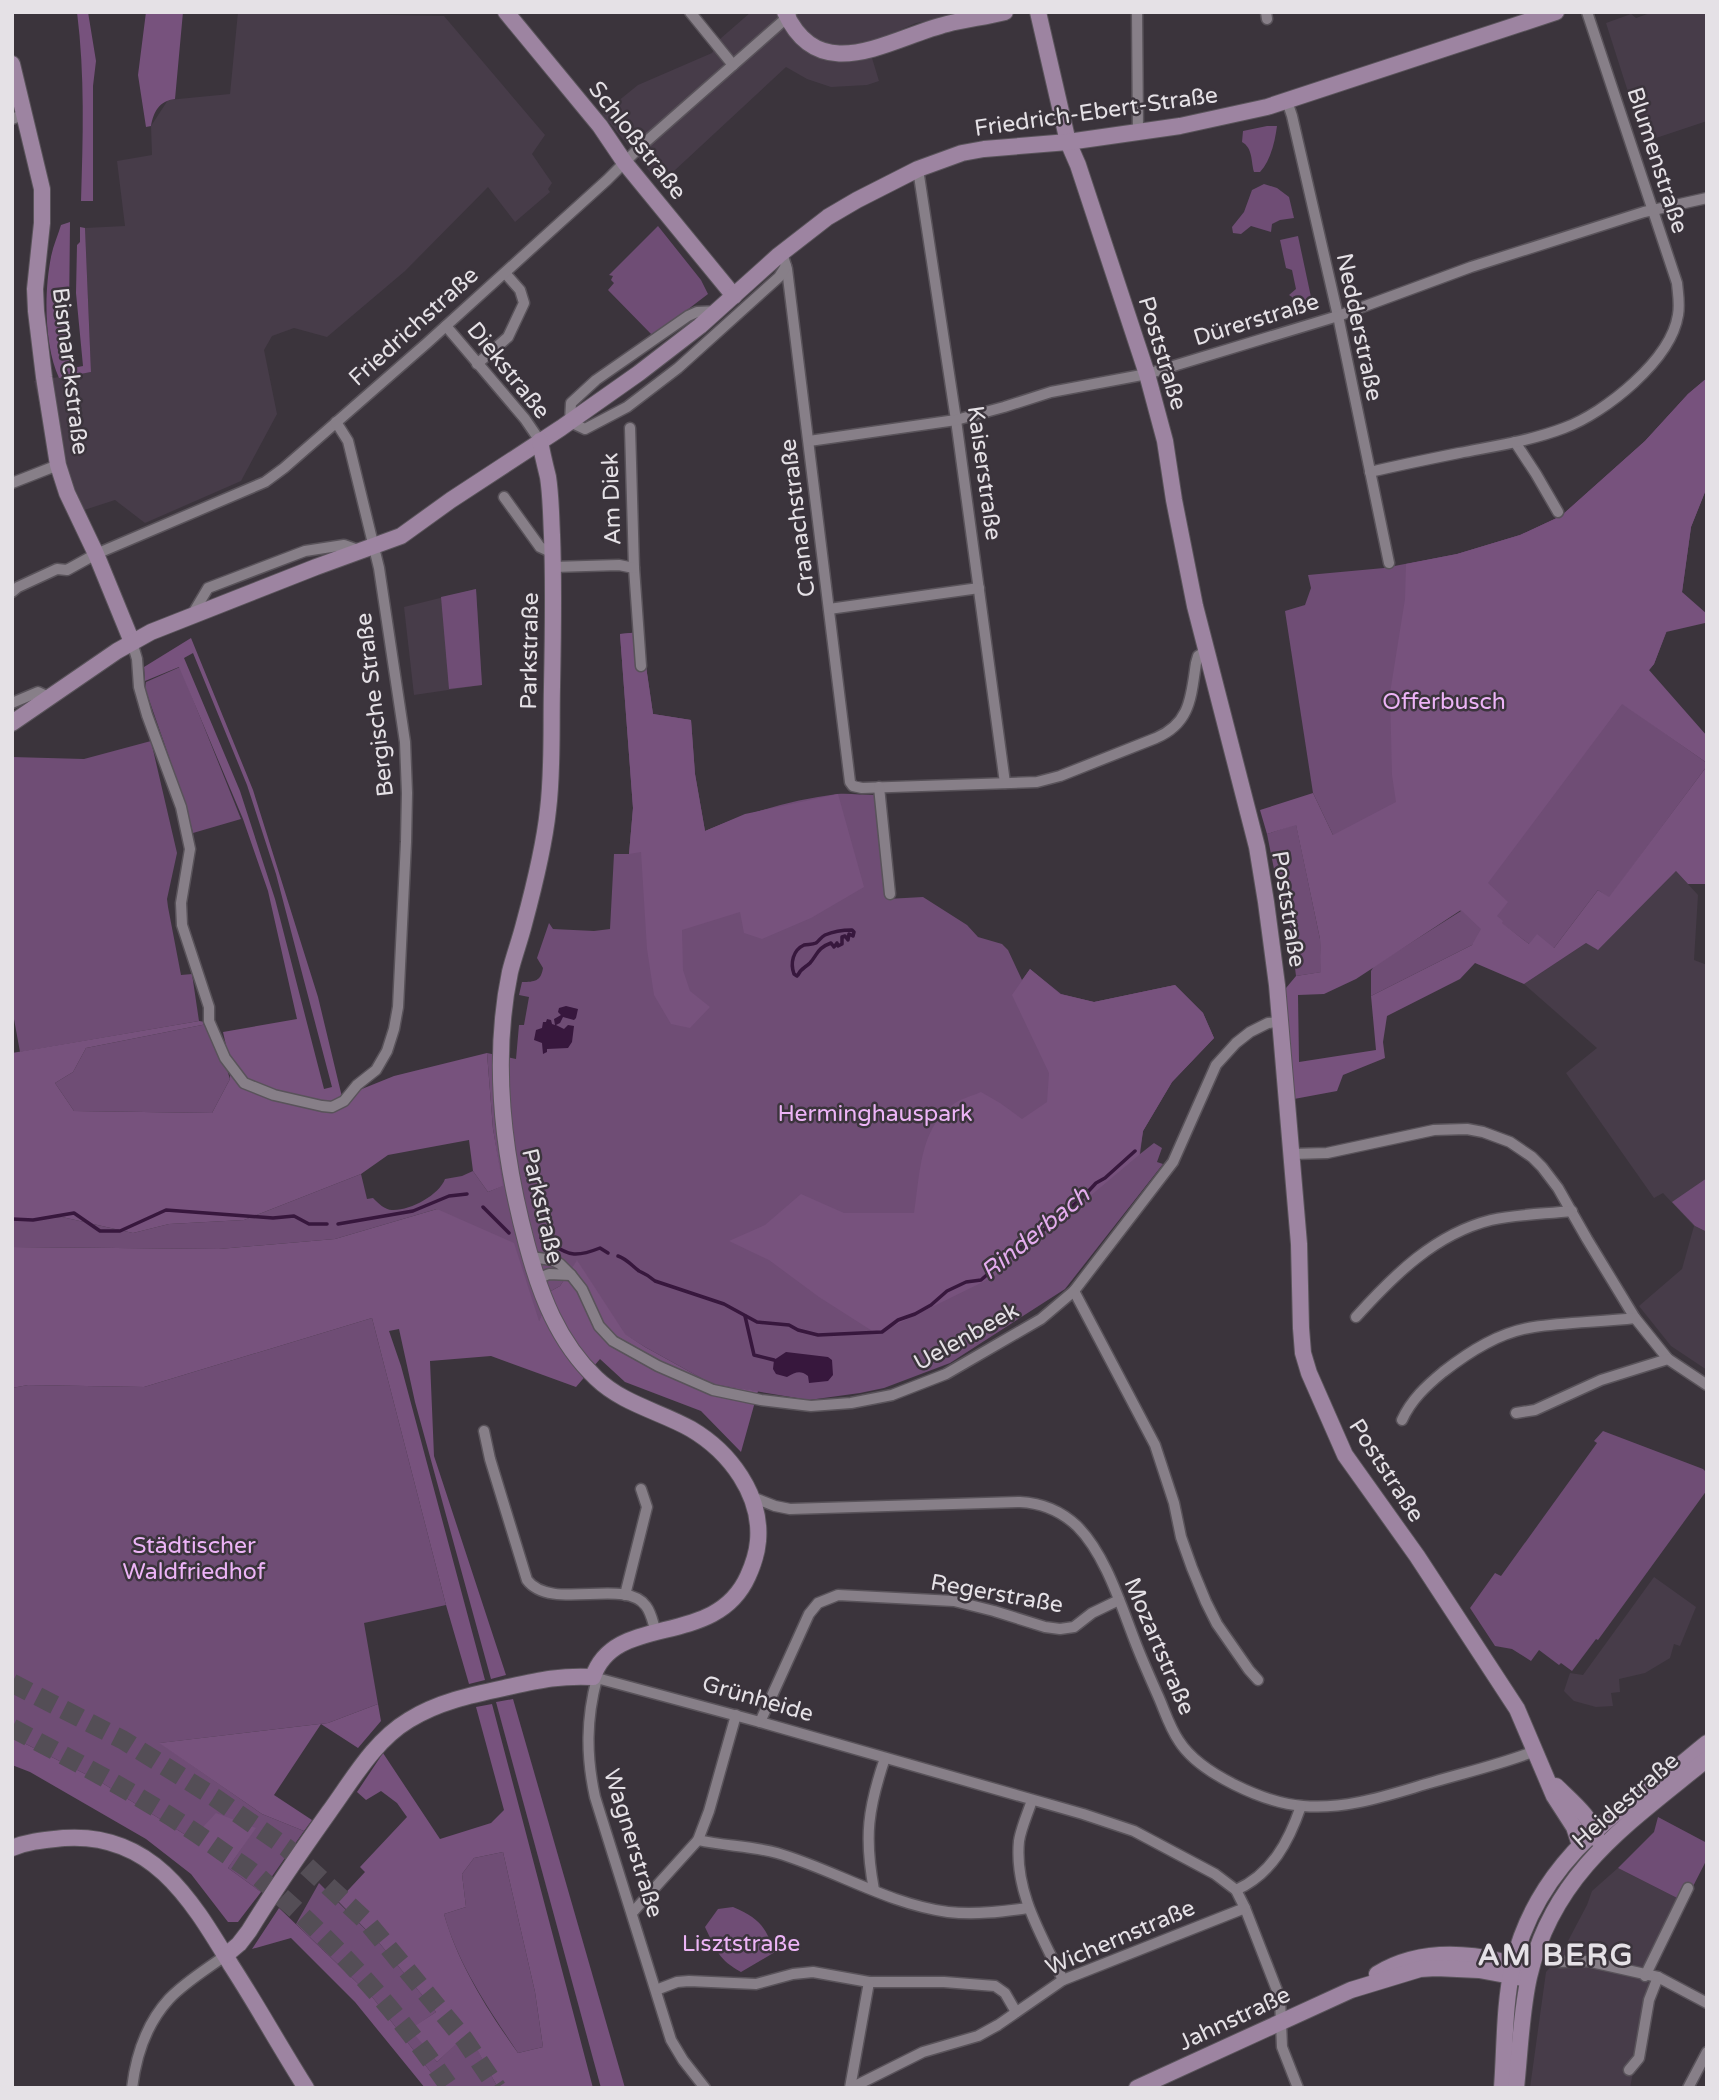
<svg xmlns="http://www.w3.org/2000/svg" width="1719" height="2100" viewBox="0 0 1719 2100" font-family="'Varela Round',sans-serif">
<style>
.built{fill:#473c49}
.green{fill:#6f4d75}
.forest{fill:#77527d;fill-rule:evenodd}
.water{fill:#37173d}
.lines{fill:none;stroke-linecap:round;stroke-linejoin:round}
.stream{stroke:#37173d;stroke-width:3.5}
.highway-tunnel{stroke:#544e56;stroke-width:19;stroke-dasharray:19 10;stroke-linecap:butt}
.street-casing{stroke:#59535a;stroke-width:13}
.secondary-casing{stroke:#59535a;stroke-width:18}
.street{stroke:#877f88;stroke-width:10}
.secondary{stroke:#9d84a1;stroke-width:16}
.labels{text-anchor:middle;stroke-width:5;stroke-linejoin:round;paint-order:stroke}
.street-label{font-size:23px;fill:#e5e1e6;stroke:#3b343c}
.park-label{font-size:23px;fill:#edb4f7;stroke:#3b343c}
.water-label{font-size:24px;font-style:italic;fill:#e4acee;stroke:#3b343c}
.district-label{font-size:30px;font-weight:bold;letter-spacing:2px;fill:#e5e1e6;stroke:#3b343c}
</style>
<rect width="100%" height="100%" fill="#3b343c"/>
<!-- built -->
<g class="built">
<path d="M238,12l206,4 101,119 -13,19 20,29 -4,6 2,3 -35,30 -27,-35 -83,84 -78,66 -33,-9 -22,8 -8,14 13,64 -36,67 -96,42 -30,-23 -43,14 -17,-46 -21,-87 57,-9 -6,-144 40,-2 -8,-65 35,-6 -1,-29 17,-26 62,-6z"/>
<path d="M751,12h231l-66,11 -45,20 1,15 7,23 -12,4 -36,2 -24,-8 -21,-12 -126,117 -58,-70 36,-29 74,-32 8,-14z"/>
<path d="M1653,12h54v109l-63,21 -38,-119 25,-9 5,4z"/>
<path d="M476,589l6,96 -68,10 -10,-88z"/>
<path d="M1676,871l22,24 -4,65 13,5v255l-12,6 12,6v138l-36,-24 -32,-40 43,-37 12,-43 -31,-33 -9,5 -88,-125 31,-25 -73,-64 62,-41 13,6z"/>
<path d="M1654,1577l42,30 -16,39 -6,-2 -4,14 -25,15 -26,6 1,13 -9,1 2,13 -17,1 -22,-6 -10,-10 6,-18 13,2z"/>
<path d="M1618,1868l67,34 -39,78 5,1 -21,107h-100l16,-116 13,-14 28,-53 5,-14z"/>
</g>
<!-- green -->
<g class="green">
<path d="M1267,126h10c-2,15 -6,34 -17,46h-6c-3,-10 -1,-24 -12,-30l1,-11z"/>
<path d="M1264,184l13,4 12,9 5,21 -14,2 -8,4 -1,8 -20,-6 -10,8 -8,-1 -1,-6 12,-15 8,-22z"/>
<path d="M658,226l43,54 7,14 -55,42 -45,-46 6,-7 -3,-3 2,-4 -4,-1z"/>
<path d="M1298,236l13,61 -16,12 -3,-12 -3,-2 7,-6 -4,-19 -6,-2 -6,-28z"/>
<path d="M1707,378v109l-16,40 -9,65 -28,72 -32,39 85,60v3l-98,132 -11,-8 -44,58 -25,-4 -28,-21 -29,22 -101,51v-25l3,-5 87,-55 -128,-76 -20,-42 -28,-182 20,-6 6,-17 -3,-13 76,-7 73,-14 63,-19 41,-19 84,-75 43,-47z"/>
<path d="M476,589l6,96 -33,4 -8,-92z"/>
<path d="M641,632l12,82 38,6 4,54 10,57c42,-18 86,-31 132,-37 12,-1 25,1 38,1l12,104 36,-2 44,28 11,12 24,7 6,6 14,30 8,-11 31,25 33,8 81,-17 28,28 11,25 -42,44 -29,49 -3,23 14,-11 8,5 -5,14 6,2 -98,125 -115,74 -66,25 -24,5 -51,7 -97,-16 -67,-37 -21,-13 -47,-73 -17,25 -9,5 -12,31 -102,-113 -102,30 -116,10 -207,-2v-26l50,-4 71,16 36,-9 75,-4 117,-46 6,25 6,-1c5,5 12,12 19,12 18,1 47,-15 53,-31l17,-3 11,-5 15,21 14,-6 -9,-57 -6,-76 29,6 3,-34h5l5,-28 -10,-2 3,-13c13,0 19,-1 21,-14l-6,-10 12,-35 4,6 41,2 16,-2 4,-75h15l4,-46 -13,-174z"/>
<path d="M180,667l61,152 -48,14 -7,-27 -41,-118 1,-6z"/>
<path d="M151,741l26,112 -10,46 1,8 13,68 11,-1 7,47 -179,31 -8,-44v-251l72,2z"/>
<path d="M1296,824l24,115 2,33 -26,4 -9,-71 -7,-6 -13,-65z"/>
<path d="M212,1023l18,56 -18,34 -138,-2 -19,-28 18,-11 13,-24z"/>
<path d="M1707,1178v54l-12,-6 -23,-24z"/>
<path d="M372,1318l74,287 -82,18 14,81 -50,19 -168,20 102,71 42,17 -43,61 -33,-24 27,-40 -63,11 -93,-58 -87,-44v-349l16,-3 116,2z"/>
<path d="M1603,1431l100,38 4,4v17l-109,150 -2,-1 -24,32 -11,-8 -2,2 -20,-15 -8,11 -19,-12 -17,-3 -25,-38 25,-35 6,3 96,-133 -3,-2z"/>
<path d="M1658,1817l49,26v16l-22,43 -67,-34 36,-36z"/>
<path d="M503,1852l32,140 8,55 -25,6c-29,-44 -60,-88 -74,-139l22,-7 -4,-33 12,-16z"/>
<path d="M319,1883l62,62 55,67 -25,17 26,33 31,-30 30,56h-55l-70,-90 -77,-74z"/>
<path d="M733,1907c26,11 32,19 42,45l-34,20c-22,-12 -25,-22 -36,-45l13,-18z"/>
</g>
<!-- forest -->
<g class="forest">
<path d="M77,12h11l8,49 -3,25v115h-12c2,-63 4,-126 -4,-189z"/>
<path d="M146,12h37l-8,87c-16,2 -21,12 -24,27l-5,1 -8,-52z"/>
<path d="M70,222l-1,96 4,50 10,-2 -7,-73 1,-48 3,-3v-15l5,1 6,144 -32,6c-15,-33 -15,-86 -8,-121 2,-11 7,-22 10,-32z"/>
<path d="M1707,378v109l-16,40 -9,65 25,22v10l-2,-1 -39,9 -12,32 -5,6 58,66v27l-85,-59 -134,179 20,19 -11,14 6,5 -1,2 27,21 8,-10 17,14 44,-58 11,7 98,-131v118h-19l-12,-13 -78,79 -12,-7 -62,41 -49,-21 -15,16 -73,37 -4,26 2,16 -42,17 -6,16 -43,8 -9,-94 1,-17 10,-12 25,-4 -1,-33 -24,-114 -29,9 -7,-24 53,-17 20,42 63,-33 -4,-27 -2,-82 15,-94 1,-35 51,-10 63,-19 41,-19 84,-75 43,-47zM1461,910l20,19 -9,16 -101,51 5,54 -77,12 -1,-67 26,-1 32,-15z"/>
<path d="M641,632l12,82 38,6 4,54 10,57 40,-17 93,-20 26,93 -53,31 -49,21 -18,-6 -4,-21 -58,18 1,40 7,21 20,16 -20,21 -19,-4 -17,-29 -7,-46 -6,-97 -12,2 4,-46 -13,-174z"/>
<path d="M191,638l62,152 65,207 24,100 52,-21 93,-23 6,76 10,57 -15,6 -15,-21 -4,-31 -81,15 -27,19 -117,46 -75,4 -36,9 -71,-16 -50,4v-168l187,-32 13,2 -126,25 -13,24 -18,11 19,28 138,2 18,-34v-16l-7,-31 74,-13 -29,-128 -25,-72 -64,-152 -34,14 -1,-14zM193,653l54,132 29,89 56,213 -8,2 -49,-190 -35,-108 -56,-133z"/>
<path d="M1030,969l30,25 34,8 81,-17 28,28 11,25 -42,44 -29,49 -4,24 -144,121 -118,58 -58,-37 -50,-37 -40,-19 36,-16 36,-31 43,19h70c6,-37 5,-82 37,-107 8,-7 21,-10 30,-14l19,11 22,16 25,-17 2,-29 -37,-78z"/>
<path d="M437,1209l77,34 25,78 12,-30 9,-5 17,-26 48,74 20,13 67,37 46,7 -17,61 -40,-41 -76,-29 -25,-23 -24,28 -85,-31 -61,5 4,95 72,219 -15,4 -76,-277 -16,-73 -10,2 12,35 84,314 -16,4 -23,-79 -74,-287 -228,69 -116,-2 -16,3v-141l207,2 116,-10z"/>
<path d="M513,1699l112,389h-24l-105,-386z"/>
<path d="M378,1704l3,17 -23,27 -37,-24 -47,71 38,25 -8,11 -42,-17 -103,-71 169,-20z"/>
<path d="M492,1704l101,384h-95l-30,-55 -31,29 -27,-33 26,-17 -55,-67 -43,-44 27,-29 -5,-5 47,-50 -10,-14 -16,-12 -15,9 -9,-8 26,-39 57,86 51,-16 13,-13 -28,-103zM503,1852l32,140 8,55 -25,6c-30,-42 -60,-89 -74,-139l22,-7 -4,-33 12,-16z"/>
<path d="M12,1737l87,44 93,58 24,-26 40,15 -28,40 33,24 -23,30h-10l-37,-48 -45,-35 -116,-67 -18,-7z"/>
<path d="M279,1908l94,90 70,90h-18l-70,-86 -64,-64 -39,11z"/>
</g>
<!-- water -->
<g class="water">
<path d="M566,1006l12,3 -2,9 -2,2 -11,-3 -3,6 -4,2 8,4 4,-4 6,1 -2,16 -4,6 -21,1v3l-4,2 -1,-11 -8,-3 2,-10 6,-2 1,-6h3l1,-3 4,1 1,4 3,1 -1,-6 7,-4 -3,-3 1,-4z"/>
<path d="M786,1352l42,5 4,3 1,15 -5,6 -19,2 -1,-7c-8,-6 -12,-4 -21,1l-11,-3 -3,-5 1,-9z"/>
</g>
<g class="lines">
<!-- stream -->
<g class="stream">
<path d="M797,976l-3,-2c-4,-11 -1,-24 10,-29 4,-1 8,0 12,-2 3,-2 5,-6 9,-8 7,-3 19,-5 27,-5l2,2 -1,4 -4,-2 -1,6 -3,-4 -3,1v7l-4,2 -1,-3 -3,4 -3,-4c-14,5 -13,11 -21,20 -5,5 -9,5 -12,12"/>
<path d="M483,1207l26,26"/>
<path d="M12,1219l21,1 41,-7 26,18h20l46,-21 107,8 21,-2 15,8h18"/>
<path d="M338,1224l75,-13 36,-15 18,-2"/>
<path d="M541,1238c26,15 29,22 59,10l8,5"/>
<path d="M618,1256c9,3 14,10 21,15 7,3 10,5 16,10l69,23 33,18 32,3 9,5 20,5 64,-3 16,-12 17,-6 16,-9 16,-14 19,-9 15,-2 30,-26 16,-10 57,-48 12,-13 9,-5 30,-27"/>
<path d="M745,1316l9,39 20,5"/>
</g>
<!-- highway-tunnel -->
<g class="highway-tunnel">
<path d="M12,1683l111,57 91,57 73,51 80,74 97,117 33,49"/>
<path d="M12,1728c72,38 145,76 211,124 13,9 27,17 39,28 72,61 135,130 188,208"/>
</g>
<defs>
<g id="street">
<path d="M690,12l43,53"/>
<path d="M1137,12l1,120"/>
<path d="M1266,12l1,7"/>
<path d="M1287,101l5,15 46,200 51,247"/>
<path d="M12,119l13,-5"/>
<path d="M918,169l38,251 49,363"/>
<path d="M782,253l5,16 63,513 3,4 9,2 175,-6 23,-6 96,-38c35,-15 35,-42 40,-75l2,-7 8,-5"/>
<path d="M718,311l-21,1 -9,4 -92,64 -25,23 -1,19 15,7 42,-22 51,-39 101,-91 7,-11"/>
<path d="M446,326l79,93 15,22"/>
<path d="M477,364l31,-27 16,-34 -4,-13 -15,-17"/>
<path d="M630,428l4,140 7,98"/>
<path d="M809,441l147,-21 48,-13 47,-15 96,-18 191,-58 133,-49 173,-55 63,-14"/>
<path d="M1515,442l21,32 22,38"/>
<path d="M1370,472c30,-7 59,-13 89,-19 35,-7 71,-12 105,-25 41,-15 107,-68 114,-113 2,-11 0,-21 -1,-32l-90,-271"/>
<path d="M12,483l46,-18"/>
<path d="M504,497l36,50 13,6"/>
<path d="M553,567l66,-2 15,3"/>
<path d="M12,592l6,-5 39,-18 10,1 29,-16 169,-72 19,-14 143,-125 180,-163 34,-34 150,-132"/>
<path d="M829,609l150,-21"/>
<path d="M192,615l16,-27 97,-37 39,-6 17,6"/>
<path d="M132,642l5,17 2,28 8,28 34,92 9,42 -9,54 1,22 27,82v14l16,37 19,25 30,12 48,11 10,1 12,-6 13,-16 19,-15 11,-19 7,-22 4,-22 8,-165 1,-49 -2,-51 -26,-174 -31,-127 -12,-19"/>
<path d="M12,703l26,-11 13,6"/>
<path d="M879,787l11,107"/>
<path d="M1292,1154l35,-1 107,-23 33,-1 16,3 27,10 22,15 10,10 16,21 29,51 48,79 33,41 39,26"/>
<path d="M531,1257l21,3 8,4 11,11 11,14 17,37 14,15 45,25 55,24 48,10 50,6 40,-3 41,-8 54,-21 95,-55 33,-28 99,-129 43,-97 20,-22 14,-11 18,-9 12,-1"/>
<path d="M537,1279l12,-5 22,1"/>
<path d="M1074,1291l81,154 19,58 7,34 11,31 14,34 11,22 32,46 9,10"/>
<path d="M1356,1317c38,-42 79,-83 135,-97 26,-6 54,-6 81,-9"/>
<path d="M1516,1413l19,-3 66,-30 67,-21"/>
<path d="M1402,1420c9,-20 24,-34 41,-48 27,-21 57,-40 91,-45 33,-5 68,-5 101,-9"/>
<path d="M484,1431l6,28 37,121c24,32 98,-3 119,26 6,8 7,18 10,26"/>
<path d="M752,1497l23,9 15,3 230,-7c21,1 41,9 57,24 29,29 44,80 59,118 7,18 15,36 23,54 6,14 11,30 20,43 21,33 86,62 124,65 45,4 88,-12 130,-24 34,-10 69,-18 102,-31"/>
<path d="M625,1595l22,-88 -6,-18"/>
<path d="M593,1677l167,45 323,92 51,17 81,43 21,16 9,18 35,90 2,49 16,41"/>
<path d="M597,1678c-11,41 -11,78 -2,119l76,243 12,20 22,28"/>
<path d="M760,1722l49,-108 9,-11 20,-8 116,6 40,10 51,16 15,2 14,-2 18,-14 27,-13"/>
<path d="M1032,1800c-4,13 -11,28 -13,41 -5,51 23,95 44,139"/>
<path d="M698,1840c26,6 54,6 79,13 58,17 111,51 171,59 27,3 53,0 80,-4"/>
<path d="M874,1890c-10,-53 -6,-82 11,-132"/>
<path d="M1236,1890c36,-16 53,-49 65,-84"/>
<path d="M632,1913l66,-73 11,-29 27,-96"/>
<path d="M1560,1962l27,-1 71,16 49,26"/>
<path d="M1645,1976l43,-88"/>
<path d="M656,1990l21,-8 12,-1 67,3 37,-10 20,-2 56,10h75l51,4 10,7 11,19"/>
<path d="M1629,2070l10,-12 10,-58 9,-23"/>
<path d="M132,2088c4,-33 15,-65 37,-89 16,-17 38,-30 57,-44"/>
<path d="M850,2088l19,-106"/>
<path d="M851,2088l72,-36 55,-16 20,-11 65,-45 182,-72"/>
<path d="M1688,2088l19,-36"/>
</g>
<g id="secondary">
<path d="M506,12l94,114 25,37 109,133"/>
<path d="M785,12c35,77 105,26 162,12 19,-5 39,-7 58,-12"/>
<path d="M1038,12l30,130 10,23 69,209 18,67 9,59 21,106 62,241 9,55 11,83 22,259 2,84 2,25 6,20 36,82 72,101 100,153 37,87 20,31 6,18"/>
<path d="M12,64l30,125v34l-7,66 1,22 8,66 14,88 9,28 29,61 36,88"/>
<path d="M12,723l105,-72 34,-19 165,-65 85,-31 50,-36 110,-72 78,-55 61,-47 79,-71 49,-38 29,-17 61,-31 44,-16 22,-4 84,-7 112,-16 87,-19 289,-95"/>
<path d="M1556,1786c15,15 37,32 41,53"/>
<path d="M12,1848c17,-7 34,-8 52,-10 88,-6 127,61 167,127 26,40 49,82 75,123"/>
<path d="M226,1955l13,-11 10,-13c25,-41 53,-81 80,-119 24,-33 45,-71 80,-92 29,-18 62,-25 95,-32 32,-7 56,-13 89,-11 22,-66 122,-27 155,-101 5,-11 9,-23 10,-35 4,-46 -28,-89 -67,-112 -32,-18 -68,-25 -95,-51 -38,-36 -56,-84 -69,-133 -24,-89 -36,-182 -17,-273 4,-16 10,-32 14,-48 10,-37 20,-76 24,-114 5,-40 3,-82 4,-123 1,-51 2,-102 0,-152 -1,-19 -1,-39 -4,-58 -3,-12 -6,-24 -8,-36"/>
<path d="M1377,1974c38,-23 80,-23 123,-13 7,2 14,4 21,5"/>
<path d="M1137,2088l214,-98 69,-21 16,-1 43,2 49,9"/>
<path d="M1502,2088c3,-40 2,-85 11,-123 14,-60 50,-108 96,-146 12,-11 27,-18 39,-28 20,-15 39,-32 59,-48"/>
<path d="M1516,2088c4,-37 5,-75 13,-111 24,-105 100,-154 178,-218"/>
</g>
</defs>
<!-- street casing -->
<use href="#street" class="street-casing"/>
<!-- secondary casing -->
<use href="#secondary" class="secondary-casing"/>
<!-- street -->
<use href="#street" class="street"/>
<!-- secondary -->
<use href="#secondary" class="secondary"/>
</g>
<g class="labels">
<!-- street labels -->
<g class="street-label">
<text transform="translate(1096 111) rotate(-8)" y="8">Friedrich-Ebert-Straße</text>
<text transform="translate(638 140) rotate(52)" y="8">Schloßstraße</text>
<text transform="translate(1658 160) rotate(72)" y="8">Blumenstraße</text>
<text transform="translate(1256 319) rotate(-17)" y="8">Dürerstraße</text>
<text transform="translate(413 326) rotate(-42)" y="8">Friedrichstraße</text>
<text transform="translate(1360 327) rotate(78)" y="8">Nedderstraße</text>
<text transform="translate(1163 353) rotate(73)" y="8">Poststraße</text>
<text transform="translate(509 370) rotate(51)" y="8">Diekstraße</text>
<text transform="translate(71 371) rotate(83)" y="8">Bismarckstraße</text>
<text transform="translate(985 473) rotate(82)" y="8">Kaiserstraße</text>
<text transform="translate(611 499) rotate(-92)" y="8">Am Diek</text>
<text transform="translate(797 518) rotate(-97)" y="8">Cranachstraße</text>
<text transform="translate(529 651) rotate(-89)" y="8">Parkstraße</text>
<text transform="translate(374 705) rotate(-97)" y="8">Bergische Straße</text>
<text transform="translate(1289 909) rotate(81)" y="8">Poststraße</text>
<text transform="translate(543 1206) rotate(77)" y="8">Parkstraße</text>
<text transform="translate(966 1336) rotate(-29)" y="8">Uelenbeek</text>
<text transform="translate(1387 1470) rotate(57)" y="8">Poststraße</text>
<text transform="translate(997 1593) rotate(10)" y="8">Regerstraße</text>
<text transform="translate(1160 1646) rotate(67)" y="8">Mozartstraße</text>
<text transform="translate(758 1698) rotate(16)" y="8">Grünheide</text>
<text transform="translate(1625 1800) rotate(-41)" y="8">Heidestraße</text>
<text transform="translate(634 1843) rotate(73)" y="8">Wagnerstraße</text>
<text transform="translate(1120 1937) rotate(-23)" y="8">Wichernstraße</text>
<text transform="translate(1234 2018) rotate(-25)" y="8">Jahnstraße</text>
</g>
<!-- park labels -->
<g class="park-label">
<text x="1444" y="709">Offerbusch</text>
<text x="875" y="1121">Herminghauspark</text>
<text x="194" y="1553">Städtischer<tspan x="194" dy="26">Waldfriedhof</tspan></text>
<text x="741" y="1951">Lisztstraße</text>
</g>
<!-- water labels -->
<g class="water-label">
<text transform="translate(1035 1233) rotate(-39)" y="8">Rinderbach</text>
</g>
<!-- district labels -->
<g class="district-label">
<text x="1556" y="1965">AM BERG</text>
</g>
</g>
<!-- border -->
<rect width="1719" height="2100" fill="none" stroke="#e5e1e6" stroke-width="28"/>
</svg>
